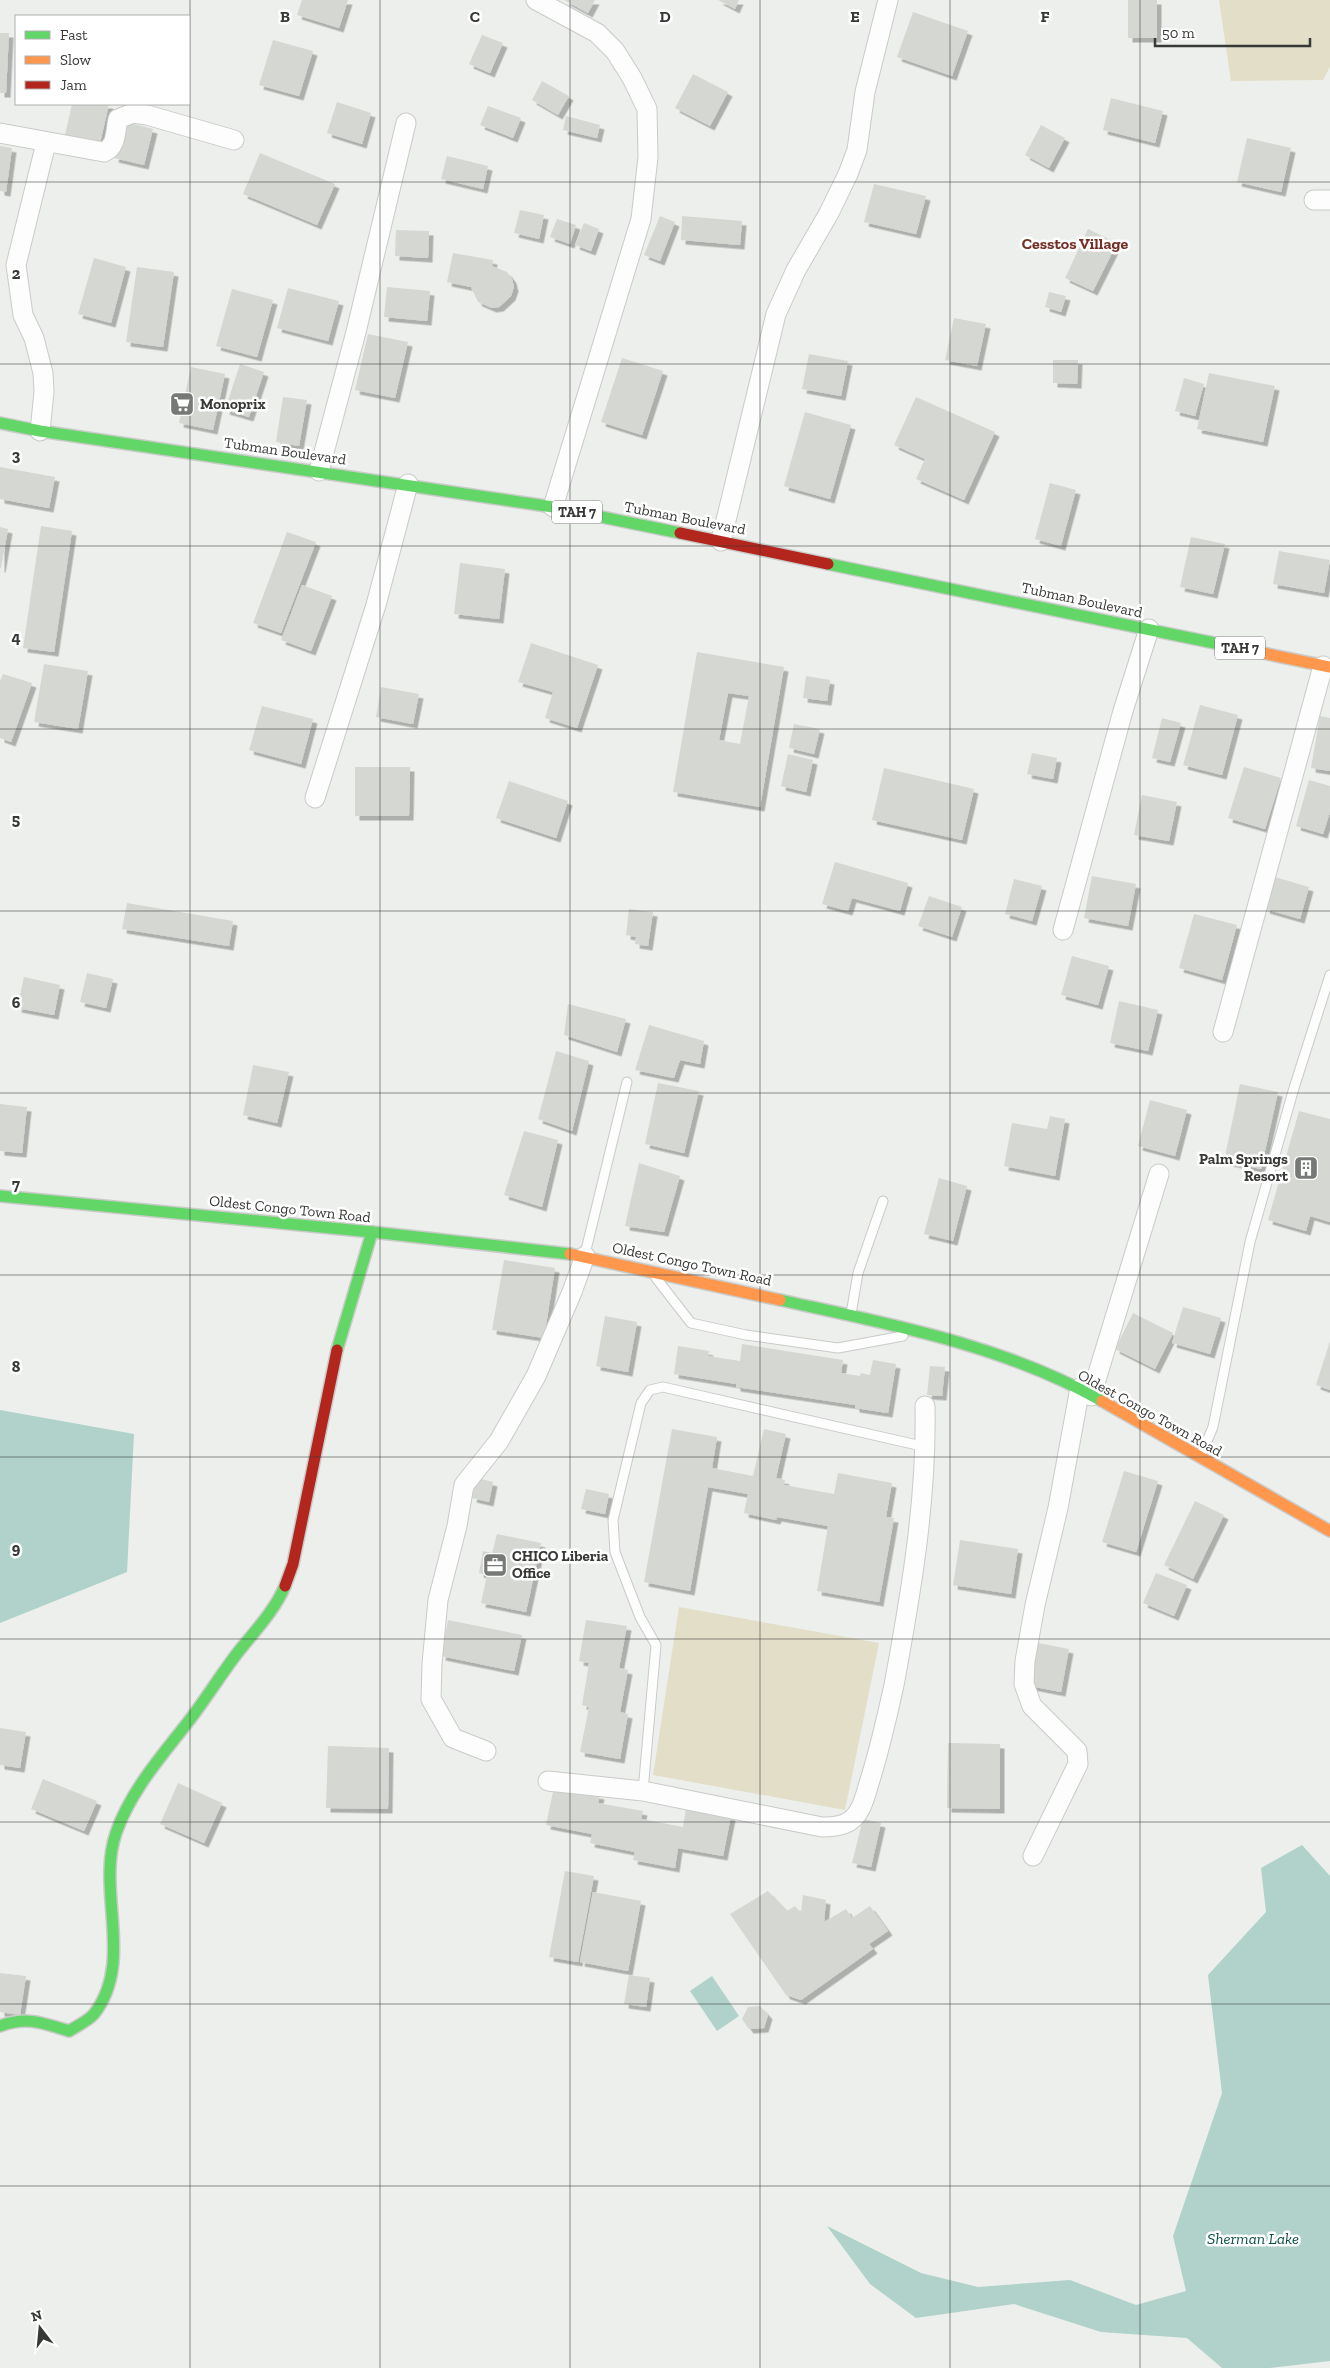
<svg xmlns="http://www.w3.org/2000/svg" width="1330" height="2368" viewBox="0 0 1330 2368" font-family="'Zilla Slab',serif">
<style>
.green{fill:#e3dec8}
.water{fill:#b0d2ca}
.building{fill:#d5d7d3;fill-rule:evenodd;filter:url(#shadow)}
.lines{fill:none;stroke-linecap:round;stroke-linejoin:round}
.lane-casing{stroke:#cacbc9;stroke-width:11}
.street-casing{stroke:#cacbc9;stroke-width:21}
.fast-casing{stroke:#cacbc9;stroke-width:14}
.slow-casing{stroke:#cacbc9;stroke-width:14}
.jam-casing{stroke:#cacbc9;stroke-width:14}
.lane{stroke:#fcfdfc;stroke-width:9}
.street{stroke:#fcfdfc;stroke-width:19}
.fast{stroke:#63d668;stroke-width:11}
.slow{stroke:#ff974d;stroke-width:11}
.jam{stroke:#b3261e;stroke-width:11}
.grid{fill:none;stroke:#373936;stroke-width:1;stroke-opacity:0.55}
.labels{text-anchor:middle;stroke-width:5;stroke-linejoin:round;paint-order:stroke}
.shield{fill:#fff;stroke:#737472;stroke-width:1}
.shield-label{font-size:14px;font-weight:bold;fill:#373936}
.poi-label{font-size:15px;font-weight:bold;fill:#373936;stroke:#fff;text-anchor:start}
.street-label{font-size:15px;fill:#373936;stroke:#fff}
.neighbourhood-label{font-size:16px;font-weight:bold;fill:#742f26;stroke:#fff}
.water-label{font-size:16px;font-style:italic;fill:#0c5046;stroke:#fff}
.grid-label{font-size:16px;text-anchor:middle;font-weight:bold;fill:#373936;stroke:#fff;stroke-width:5;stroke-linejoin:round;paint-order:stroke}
</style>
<defs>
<filter id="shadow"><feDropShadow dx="4.5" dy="4.5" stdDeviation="0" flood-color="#0004"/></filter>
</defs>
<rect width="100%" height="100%" fill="#ecefeb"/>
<!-- green -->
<g class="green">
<path d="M1219,0h111v67l-7,13 -92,1z"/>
<path d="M679,1607l200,36 -34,167 -192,-35z"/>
</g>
<!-- water -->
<g class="water">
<path d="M0,1410l134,24 -7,138 -127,51z"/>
<path d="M1302,1845l28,31v485l-61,7h-47l-35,-30 -86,-6 -87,-28 -98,14 -46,-34 -43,-58 94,47 57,14 92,-7 66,25 50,-14 -13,-55 49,-143 -14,-118 58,-63 -5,-44z"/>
<path d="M712,1976l27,40 -22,15 -27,-40z"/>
</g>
<!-- building -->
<g class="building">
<path d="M302,0h46l-9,28 -42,-13z"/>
<path d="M564,0h31l-7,13z"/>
<path d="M718,0h21l-4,9z"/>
<rect x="1128" y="0" width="29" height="38"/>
<path d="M913,12l55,19 -16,45 -55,-19z"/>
<path d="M0,33h9l-3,60h-6z"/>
<path d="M482,35l21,8 -13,30 -21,-9z"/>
<path d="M273,40l40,11 -14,45 -40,-11z"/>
<path d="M693,74l35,18 -18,34 -35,-18z"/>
<path d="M542,81l27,15 -11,19 -26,-15z"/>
<path d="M1111,98l52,13 -8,32 -52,-13z"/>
<path d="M337,102l34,11 -9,31 -35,-11z"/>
<path d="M72,104h37l-9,39 -35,-8z"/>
<path d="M488,106l33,12 -8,20 -33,-13z"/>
<path d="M566,116l34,9 -3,13 -34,-8z"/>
<path d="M122,121l31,8 -9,36 -30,-7z"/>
<path d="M1041,125l24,13 -16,30 -24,-13z"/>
<path d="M1247,138l44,10 -10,44 -44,-10z"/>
<path d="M0,146l12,2 -6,44 -6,-1z"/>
<path d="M260,153l75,31 -18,41 -74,-31z"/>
<path d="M447,156l41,10 -5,23 -42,-10z"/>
<path d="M874,184l52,12 -10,38 -52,-12z"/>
<path d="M520,210l24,5 -5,24 -25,-6z"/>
<path d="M660,216l15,6 -15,39 -16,-6z"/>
<path d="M682,216l60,5 -2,24 -59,-5z"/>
<path d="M557,219l19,6 -6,19 -20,-7z"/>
<path d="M584,223l15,6 -8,22 -16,-6z"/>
<path d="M1088,229l29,14 -24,48 -28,-13z"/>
<path d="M396,230l33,1 -1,27 -33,-2z"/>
<path d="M453,253l40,7 -1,6 15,6 5,7 2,8 -3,9 -12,11 -7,1 -14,-6 -7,-15 -24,-5z"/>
<path d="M94,258l32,9 -15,56 -33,-9z"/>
<path d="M137,267l37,5 -11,75 -37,-5z"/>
<path d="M387,287l43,4 -3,30 -43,-4z"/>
<path d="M288,288l51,13 -11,40 -51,-13z"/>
<path d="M232,289l41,11 -16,57 -41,-11z"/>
<path d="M1049,292l17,4 -5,16 -16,-5z"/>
<path d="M954,318l32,6 -9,42 -32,-6z"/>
<path d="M368,334l40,8 -13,56 -40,-8z"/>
<path d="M809,354l39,7 -7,35 -39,-7z"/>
<path d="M622,358l41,13 -21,64 -41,-13z"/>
<path d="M1053,360h25l-1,24 -24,-1z"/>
<path d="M240,364l24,8 -15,45 -24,-7z"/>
<path d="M191,367l34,7 -12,56 -34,-7z"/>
<path d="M1209,373l66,13 -12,56 -66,-13z"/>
<path d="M1184,378l20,6 -9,32 -20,-5z"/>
<path d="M283,397l24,3 -8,46 -23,-4z"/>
<path d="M916,397l79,35 -31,68 -48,-21 9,-20 -31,-14z"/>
<path d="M805,412l46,13 -21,74 -46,-13z"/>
<path d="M0,467l55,10 -6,31 -49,-9z"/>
<path d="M1050,483l26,7 -15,56 -26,-7z"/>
<path d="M41,526l31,5 -18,121 -31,-4z"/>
<path d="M0,527l8,2 -7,39h-1z"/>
<path d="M287,532l29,10 -35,91 -28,-10z"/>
<path d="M1191,537l34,7 -12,50 -33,-7z"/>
<path d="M1279,551l51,9 -6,33 -51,-9z"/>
<path d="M460,563l45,6 -6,50 -45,-5z"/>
<path d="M302,585l30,11 -21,55 -30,-11z"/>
<path d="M531,643l67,22 -21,63 -32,-10 8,-26 -35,-10z"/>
<path d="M697,652l87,15 -24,140 -87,-15zM728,693l21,3 -9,48 -21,-4z"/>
<path d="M44,664l44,7 -10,58 -44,-7z"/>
<path d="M3,674l29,9 -21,59 -11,-4v-57z"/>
<path d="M806,676l24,4 -3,21 -24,-3z"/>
<path d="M381,687l38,7 -6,30 -37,-7z"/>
<path d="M1200,705l38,10 -16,60 -39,-10z"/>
<path d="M262,706l51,13 -12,45 -52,-14z"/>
<path d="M1320,716l10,2v53l-19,-3z"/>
<path d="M1162,718l19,5 -11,39 -18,-4z"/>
<path d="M794,724l26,5 -6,25 -25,-6z"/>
<path d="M1032,753l25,5 -4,21 -26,-5z"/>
<path d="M788,754l25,6 -7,32 -25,-6z"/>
<path d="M355,767h55l-1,49h-54z"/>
<path d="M1244,767l37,11 -16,51 -37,-11z"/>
<path d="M884,768l90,21 -12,51 -90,-20z"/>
<path d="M1309,780l21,6v26l-7,22 -27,-8z"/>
<path d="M509,781l59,20 -12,37 -60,-20z"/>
<path d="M1142,795l35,7 -8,39 -35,-6z"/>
<path d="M835,862l73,21 -8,28 -48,-13 -4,13 -26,-7z"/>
<path d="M1092,876l44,8 -8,42 -44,-8z"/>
<path d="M1275,877l34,10 -9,32 -35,-10z"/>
<path d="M1014,879l28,7 -10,35 -27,-7z"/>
<path d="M929,896l33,11 -10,30 -34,-11z"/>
<path d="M127,903l106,18 -4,25 -107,-17z"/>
<path d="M629,909l24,3 -5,34 -13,-2 1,-7 -10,-2z"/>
<path d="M1194,914l43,11 -15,55 -43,-12z"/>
<path d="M1072,956l37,10 -11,39 -37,-10z"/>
<path d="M87,973l26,6 -7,29 -26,-6z"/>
<path d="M24,977l36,8 -6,30 -37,-7z"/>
<path d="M1119,1001l39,9 -10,41 -38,-8z"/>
<path d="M568,1004l58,15 -9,33 -53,-17z"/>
<path d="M649,1025l55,16 -4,23 -20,-4 -6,18 -39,-8z"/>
<path d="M556,1051l33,10 -17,70 -34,-12z"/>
<path d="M253,1065l36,7 -12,51 -34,-8z"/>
<path d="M658,1083l41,8 -15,62 -39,-9z"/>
<path d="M1240,1084l38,8 -17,77 -37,-8z"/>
<path d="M1150,1100l37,10 -12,46 -37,-10z"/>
<path d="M0,1104l27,3 -5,46 -22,-2z"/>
<path d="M1299,1111l31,8v103l-20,-6 -4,15 -38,-11z"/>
<path d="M1050,1116l15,3 -10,57 -51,-10 8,-43 35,6z"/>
<path d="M524,1131l34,9 -16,67 -38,-12z"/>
<path d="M639,1163l41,13 -16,56 -39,-6z"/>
<path d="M939,1178l28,8 -14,55 -29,-7z"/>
<path d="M504,1260l51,8 -11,70 -52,-8z"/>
<path d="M1183,1307l38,11 -11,36 -38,-11z"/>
<path d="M1133,1313l40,20 -18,36 -40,-20z"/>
<path d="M605,1316l32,6 -9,50 -32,-6z"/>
<path d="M1330,1341v49l-14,-5z"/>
<path d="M742,1344l101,16 -2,13 19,3 1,-3 9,2 3,-15 23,4 -8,49 -33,-5v-3l-119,-18v-3l-62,-10 4,-28 31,5 -1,5 32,5z"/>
<path d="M930,1366l15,1 -3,29 -15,-1z"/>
<path d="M672,1429l45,8 -5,31 41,8 11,-47 22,5 -10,44 9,2 -1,5 50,9 4,-21 54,10 -6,34 8,1 -15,84 -62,-11 11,-65 -51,-9 -1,3 -32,-7 4,-19 -40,-7 -18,104 -46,-9z"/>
<path d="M1124,1471l34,10 -22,71 -34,-10z"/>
<path d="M477,1478l16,4 -4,20 -17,-4z"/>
<path d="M586,1489l23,5 -4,20 -24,-5z"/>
<path d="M1195,1501l29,14 -31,64 -29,-14z"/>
<path d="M497,1534l44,9 -15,69 -45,-9 6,-28 -8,-2 4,-22 9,2z"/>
<path d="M960,1540l58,9 -7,45 -58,-9z"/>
<path d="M1156,1573l31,12 -13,31 -31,-13z"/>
<path d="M448,1620l74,15 -8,36 -73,-15z"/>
<path d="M586,1620l41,6 -8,42 9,2 -8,42 8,2 -8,45 -40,-7 9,-45 -7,-2 7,-42 -10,-2z"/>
<path d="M1033,1642l36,7 -8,43 -36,-7z"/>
<path d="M0,1728l26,4 -6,36 -20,-3z"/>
<path d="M948,1743l52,1v65l-53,-1z"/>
<path d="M328,1746l61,2 -1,61 -62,-1z"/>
<path d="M43,1779l54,22 -13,30 -53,-22z"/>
<path d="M178,1783l44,20 -18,40 -44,-19z"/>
<path d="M554,1787l46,8 -2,8 45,8 -2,8 42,8 3,-19 45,8 -8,40 -45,-8 -3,20 -42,-8 2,-8 -45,-9 2,-9 -46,-9z"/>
<path d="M863,1819l18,4 -10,44 -19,-4z"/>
<path d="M565,1871l29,5 -16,86 -29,-5z"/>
<path d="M768,1891l19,20 8,-5 6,7 2,-18 23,5 -2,22 22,-13 6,9 18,-12 18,25 -19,13 4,5 -72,51 -15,-5 -56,-81z"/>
<path d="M593,1892l48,9 -13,70 -48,-9z"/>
<path d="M0,1973l26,3 -6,39 -20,-3z"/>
<path d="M629,1975l21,3 -4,29 -22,-3z"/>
<path d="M760,2006l8,9 -4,13 -15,1 -7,-10 6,-12z"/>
</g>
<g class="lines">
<defs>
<g id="lane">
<path d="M585,1254l42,-172"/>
<path d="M656,1278l35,45 55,12 92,13 65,-12"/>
<path d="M851,1314l7,-41 25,-72"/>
<path d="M1201,1455l12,-28 37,-185 44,-154 36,-113"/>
<path d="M643,1791l13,-146 -16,-28 -25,-65 -2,-32 28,-117 9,-13 13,-3 263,60"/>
</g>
<g id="street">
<path d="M536,0l61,33 18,18 17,27 15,31 1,48 -7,62 -88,288"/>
<path d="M0,133l104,19c13,-6 11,-20 14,-33l15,-6 14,2 87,25"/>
<path d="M1314,200h16"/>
<path d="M40,431l4,-39 -1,-19 -9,-35 -11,-23 -7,-50 30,-122"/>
<path d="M319,471l37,-139 50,-209"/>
<path d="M721,541l55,-227 20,-44 33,-57 19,-39 9,-24 8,-58 23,-92"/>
<path d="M315,798l61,-193 32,-121"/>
<path d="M1063,930l60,-219 26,-82"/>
<path d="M1223,1032l100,-366"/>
<path d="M1091,1396l68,-222"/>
<path d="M486,1751l-33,-13 -22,-39 1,-35 6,-64 19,-74 7,-41 35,-44 37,-65 36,-84 13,-36"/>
<path d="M548,1781l95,10 179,36c16,0 30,-2 38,-18 5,-9 7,-20 10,-29 10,-32 17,-63 24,-95 17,-92 33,-185 31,-279"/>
<path d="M1033,1856l45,-92 -1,-13 -45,-45 -8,-22 1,-23 10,-56 23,-97 22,-120"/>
</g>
<g id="fast">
<path d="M0,423l40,8 513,76 127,26"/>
<path d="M828,564l401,82"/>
<path d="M0,1196l372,36 198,22"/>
<path d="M780,1300c109,24 224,45 322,101"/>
<path d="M337,1350l35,-118"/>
<path d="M0,2026c27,-10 43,-3 69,5 8,-5 19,-10 25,-17 41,-53 2,-123 22,-181 15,-43 45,-76 72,-111 18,-23 33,-48 51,-71 16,-20 36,-41 46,-65"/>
</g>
<g id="slow">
<path d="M1229,646l101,21"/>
<path d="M570,1254l210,46"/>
<path d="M1102,1401l228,130"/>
</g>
<g id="jam">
<path d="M680,533l148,31"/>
<path d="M285,1586l8,-22 44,-214"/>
</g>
</defs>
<!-- lane casing -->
<use href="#lane" class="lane-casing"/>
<!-- street casing -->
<use href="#street" class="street-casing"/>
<!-- fast casing -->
<use href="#fast" class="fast-casing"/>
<!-- slow casing -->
<use href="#slow" class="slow-casing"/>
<!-- jam casing -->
<use href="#jam" class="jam-casing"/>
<!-- lane -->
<use href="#lane" class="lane"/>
<!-- street -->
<use href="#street" class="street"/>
<!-- fast -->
<use href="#fast" class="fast"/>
<!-- slow -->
<use href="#slow" class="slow"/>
<!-- jam -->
<use href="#jam" class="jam"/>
</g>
<!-- grid -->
<path class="grid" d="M190,0v2368M380,0v2368M570,0v2368M760,0v2368M950,0v2368M1140,0v2368M0,182h1330M0,364h1330M0,546h1330M0,729h1330M0,911h1330M0,1093h1330M0,1275h1330M0,1457h1330M0,1639h1330M0,1822h1330M0,2004h1330M0,2186h1330"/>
<!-- icons -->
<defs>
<symbol id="supermarket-square" viewBox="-11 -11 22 22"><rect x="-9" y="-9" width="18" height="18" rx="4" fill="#767975" stroke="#fff"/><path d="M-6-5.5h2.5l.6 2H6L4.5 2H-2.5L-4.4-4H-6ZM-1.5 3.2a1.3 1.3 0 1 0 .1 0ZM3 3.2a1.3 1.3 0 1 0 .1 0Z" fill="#fff"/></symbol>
<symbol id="building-square" viewBox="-11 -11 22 22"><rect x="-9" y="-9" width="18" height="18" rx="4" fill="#767975" stroke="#fff"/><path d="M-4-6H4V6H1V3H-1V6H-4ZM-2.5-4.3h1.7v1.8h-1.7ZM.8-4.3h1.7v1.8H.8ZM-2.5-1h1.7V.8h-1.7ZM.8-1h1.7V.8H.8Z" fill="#fff"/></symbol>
<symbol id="office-square" viewBox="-11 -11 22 22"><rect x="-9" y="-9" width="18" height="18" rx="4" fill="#767975" stroke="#fff"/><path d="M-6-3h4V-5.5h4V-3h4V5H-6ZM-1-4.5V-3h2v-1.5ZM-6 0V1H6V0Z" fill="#fff"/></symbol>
</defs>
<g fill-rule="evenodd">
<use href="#supermarket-square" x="168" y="390" width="28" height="28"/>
<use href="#building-square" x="1292" y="1154" width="28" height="28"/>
<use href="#office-square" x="481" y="1551" width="28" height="28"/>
</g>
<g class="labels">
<!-- shield labels -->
<g class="shield">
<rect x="552" y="500.5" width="50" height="23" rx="4"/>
<rect x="1215" y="636.5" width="50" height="23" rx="4"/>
</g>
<g class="shield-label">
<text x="577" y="517">TAH 7</text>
<text x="1240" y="653">TAH 7</text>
</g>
<!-- poi labels -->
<g class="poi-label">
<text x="200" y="409">Monoprix</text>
<text x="1288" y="1164" text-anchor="end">Palm Springs<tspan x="1288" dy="17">Resort</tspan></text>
<text x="512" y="1561">CHICO Liberia<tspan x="512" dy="17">Office</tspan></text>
</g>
<!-- street labels -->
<g class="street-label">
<text transform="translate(285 451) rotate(8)" y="5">Tubman Boulevard</text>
<text transform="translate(685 518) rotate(11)" y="5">Tubman Boulevard</text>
<text transform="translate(1082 600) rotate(12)" y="5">Tubman Boulevard</text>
<text transform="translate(290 1209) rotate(6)" y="5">Oldest Congo Town Road</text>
<text transform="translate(692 1264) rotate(12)" y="5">Oldest Congo Town Road</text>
<text transform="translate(1150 1413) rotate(29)" y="5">Oldest Congo Town Road</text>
</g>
<!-- neighbourhood labels -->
<g class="neighbourhood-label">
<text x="1075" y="249">Cesstos Village</text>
</g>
<!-- water labels -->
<g class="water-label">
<text x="1253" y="2244">Sherman Lake</text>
</g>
</g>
<g class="grid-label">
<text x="285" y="22">B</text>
<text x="475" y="22">C</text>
<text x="665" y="22">D</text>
<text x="855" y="22">E</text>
<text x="1045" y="22">F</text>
<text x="16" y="279">2</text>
<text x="16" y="461">3</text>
<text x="16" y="643">4</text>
<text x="16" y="825">5</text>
<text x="16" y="1008">6</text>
<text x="16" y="1190">7</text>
<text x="16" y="1372">8</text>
<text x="16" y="1554">9</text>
</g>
<!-- legend -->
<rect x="15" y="15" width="175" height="90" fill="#ffffff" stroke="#afb0af"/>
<rect x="25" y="31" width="25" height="8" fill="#63d668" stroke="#afb0af"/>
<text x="60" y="40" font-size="15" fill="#373936">Fast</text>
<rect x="25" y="56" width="25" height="8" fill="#ff974d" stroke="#afb0af"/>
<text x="60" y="65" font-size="15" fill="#373936">Slow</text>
<rect x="25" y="81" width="25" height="8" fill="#b3261e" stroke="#afb0af"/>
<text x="60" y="90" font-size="15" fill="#373936">Jam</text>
<!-- north arrow -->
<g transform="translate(40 2328) rotate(344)" stroke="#ffffff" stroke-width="4" paint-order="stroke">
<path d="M0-4L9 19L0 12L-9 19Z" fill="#373936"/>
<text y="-8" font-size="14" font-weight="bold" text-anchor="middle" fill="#373936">N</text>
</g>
<!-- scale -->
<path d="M1155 38v8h155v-8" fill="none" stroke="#373936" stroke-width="2.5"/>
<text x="1162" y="38" font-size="15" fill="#373936" stroke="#ffffff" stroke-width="4" paint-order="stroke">50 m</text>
</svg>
